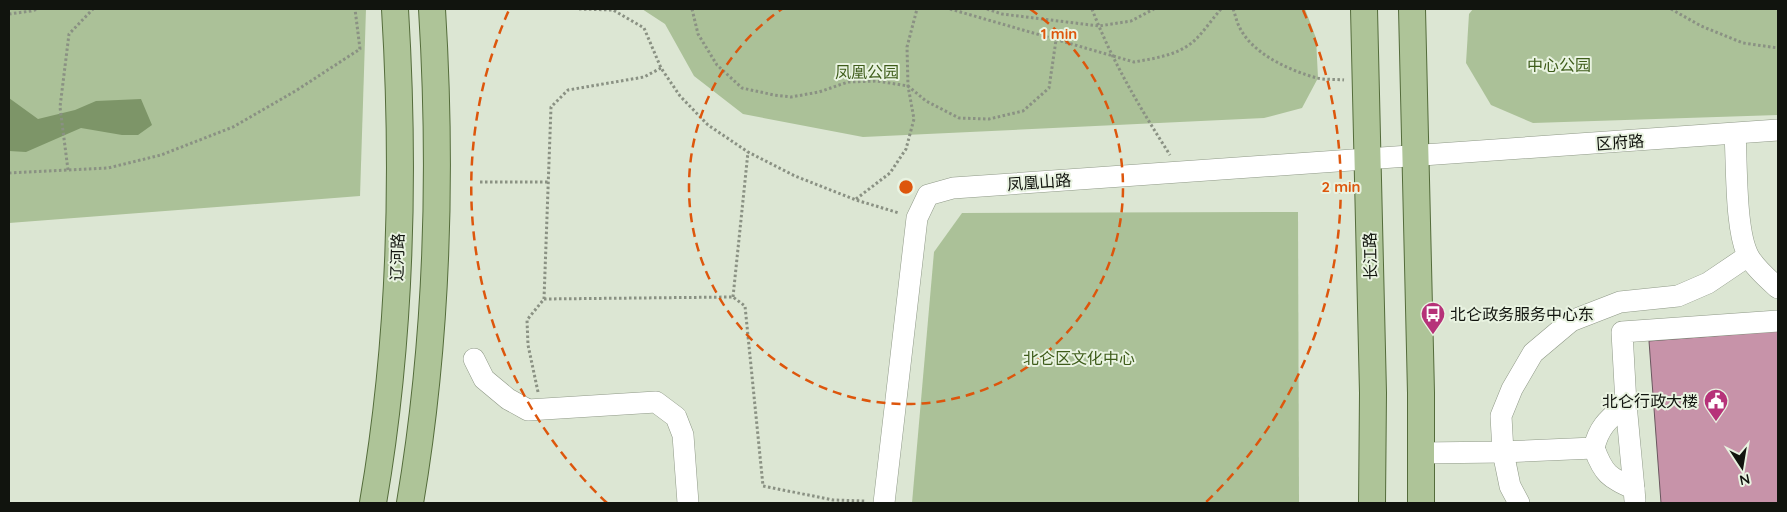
<svg xmlns="http://www.w3.org/2000/svg" width="1787" height="512" viewBox="0 0 1787 512" font-family="Quicksand,'Noto Sans SC',sans-serif">
<style>
.green{fill:#abc198}
.water{fill:#7d9568}
.building{fill:#c793a9;stroke:#6a575f}
.lines{fill:none;stroke-linecap:round;stroke-linejoin:round}
.minor-casing{stroke:#8f9987;stroke-width:22}
.major-casing{stroke:#546c3b;stroke-width:28}
.path{stroke:#8a9183;stroke-width:3;stroke-dasharray:2.5 2.5;stroke-linecap:butt}
.minor{stroke:#fff;stroke-width:21}
.major{stroke:#aec498;stroke-width:26}
.ring{fill:none;stroke:#dd560c;stroke-width:2.5;stroke-dasharray:9 6}
.labels{text-anchor:middle;stroke-width:4;stroke-linejoin:round;paint-order:stroke}
.park-label{font-size:16px;fill:#3e5c1a;stroke:#e9f3e1}
.street-label{font-size:16px;fill:#11140e;stroke:#e9f3e1}
.poi-label{font-size:16px;fill:#11140e;stroke:#e9f3e1;text-anchor:start}
.centre{fill:#dd560c;stroke:#e9f3e1;stroke-width:2.5}
.ring-label{font-size:15px;text-anchor:middle;font-weight:bold;fill:#dd560c;stroke:#e9f3e1;stroke-width:4;stroke-linejoin:round;paint-order:stroke}
</style>
<rect width="100%" height="100%" fill="#dce6d3"/>
<!-- green -->
<g class="green">
<path d="M9,9h357l-6,187 -351,27z"/>
<path d="M642,9h663l11,29 2,40 -16,30 -38,10 -401,19 -120,-23 -49,-38 -29,-52z"/>
<path d="M1473,9h305v106l-245,8 -42,-18 -25,-42 3,-49z"/>
<path d="M1298,212l1,291h-387l22,-251 28,-39z"/>
</g>
<!-- water -->
<path class="water" d="M9,98l29,21 37,-9 21,-9 45,-2 11,26 -14,10h-16l-41,-7 -55,24 -17,-1z"/>
<!-- building -->
<path class="building" d="M1778,331v172h-117l-12,-162z"/>
<g class="lines">
<defs>
<g id="minor">
<path d="M1735,134c2,30 0,99 14,123 7,12 19,22 29,31"/>
<path d="M474,359l10,20 24,20 20,11 128,-8 20,15 7,18 5,68"/>
<path d="M1626,404l8,85"/>
<path d="M1594,448c10,27 15,29 40,41l1,12"/>
<path d="M1421,453l82,-1 91,-4c5,-22 15,-29 32,-44l-4,-72 156,-11"/>
<path d="M884,503l33,-285 11,-23 25,-7 825,-58"/>
<path d="M1519,503l-9,-17 -7,-34 -2,-36 11,-27 21,-36 38,-32 49,-19 58,-6 30,-13 40,-27"/>
</g>
<g id="major">
<path d="M1364,9l9,384 -1,110"/>
<path d="M1412,9l9,384v110"/>
<path d="M373,503c28,-162 32,-330 22,-494"/>
<path d="M410,503c27,-160 32,-332 22,-494"/>
</g>
</defs>
<!-- minor casing -->
<use href="#minor" class="minor-casing"/>
<!-- major casing -->
<use href="#major" class="major-casing"/>
<!-- path -->
<g class="path">
<path d="M579,9l34,1 31,18 17,40 19,28 28,29 40,27 47,24 61,24 43,13"/>
<path d="M692,9l6,25 19,31 25,23 32,7 17,2 28,-5 29,-10 29,-1 31,5 18,15 33,17 30,1 34,-8 26,-23 7,-48"/>
<path d="M950,9l184,53c22,-4 46,-7 62,-23 9,-9 17,-21 25,-30"/>
<path d="M987,9l15,5 97,12 32,-5 23,-12"/>
<path d="M1092,9c20,52 48,99 78,146"/>
<path d="M1233,9c2,5 3,10 5,15 12,29 50,46 79,54 8,2 18,1 27,2"/>
<path d="M1671,9l30,17 42,17 35,5"/>
<path d="M9,14l22,-3 7,-2"/>
<path d="M68,170l-8,-63 9,-73 24,-25"/>
<path d="M9,173l99,-5 53,-13 72,-28 64,-37 63,-41 -5,-40"/>
<path d="M480,182h68"/>
<path d="M856,199l34,-26 16,-24 8,-30 -6,-33 -1,-39 10,-38"/>
<path d="M733,297l15,-145"/>
<path d="M544,299l189,-2 12,9 18,180 70,14 32,1"/>
<path d="M538,392l-10,-47 -1,-25 17,-21 7,-192 17,-17 76,-13 17,-9"/>
</g>
<!-- minor -->
<use href="#minor" class="minor"/>
<!-- major -->
<use href="#major" class="major"/>
</g>
<!-- distance rings -->
<g class="ring">
<path d="M1030 9A217 217 0 1 1 782 9"/>
<path d="M607 503A435 435 0 0 1 509 10M1303 10A435 435 0 0 1 1205 503"/>
</g>
<!-- icons -->
<defs>
<symbol id="bus-pin" viewBox="-11 -11 22 30"><path d="M0 17L-7.5 6A9.5 9.5 0 1 1 7.5 6Z" fill="#b63279" stroke="#e9f3e1"/><path d="M-5-6H5V4H4V6H2V4H-2V6H-4V4H-5ZM-3.5-4V0h7V-4ZM-3.5 1.2v1.5H-2V1.2ZM2 1.2v1.5H3.5V1.2Z" fill="#fff"/></symbol>
<symbol id="civic-pin" viewBox="-11 -11 22 30"><path d="M0 17L-7.5 6A9.5 9.5 0 1 1 7.5 6Z" fill="#b63279" stroke="#e9f3e1"/><path d="M-.6-6.5H3V-4.5H.6V-3L4-1V1h2V6H-6V1h2V-1L-.6-3ZM-1.2 2.5V6h2.4V2.5Z" fill="#fff"/></symbol>
</defs>
<g fill-rule="evenodd">
<use href="#bus-pin" x="1419" y="300" width="28" height="38"/>
<use href="#civic-pin" x="1702" y="387" width="28" height="38"/>
</g>
<g class="labels">
<!-- park labels -->
<g class="park-label">
<text x="1559" y="71">中心公园</text>
<text x="867" y="78">凤凰公园</text>
<text x="1079" y="364">北仑区文化中心</text>
</g>
<!-- street labels -->
<g class="street-label">
<text transform="translate(1620 142) rotate(-4)" y="6">区府路</text>
<text transform="translate(1039 182) rotate(-4)" y="6">凤凰山路</text>
<text transform="translate(1370 256) rotate(-91)" y="6">长江路</text>
<text transform="translate(397 257) rotate(-88)" y="6">辽河路</text>
</g>
<!-- poi labels -->
<g class="poi-label">
<text x="1450" y="320">北仑政务服务中心东</text>
<text x="1698" y="407" text-anchor="end">北仑行政大楼</text>
</g>
</g>
<circle cx="906" cy="187" r="8" class="centre"/>
<g class="ring-label">
<text x="1059" y="39">1 min</text>
<text x="1341" y="192">2 min</text>
</g>
<!-- border -->
<rect width="1787" height="512" fill="none" stroke="#11140e" stroke-width="20"/>
<!-- north arrow -->
<g transform="translate(1742 467) rotate(168)" stroke="#e9f3e1" stroke-width="4" paint-order="stroke">
<path d="M0-4L9 19L0 12L-9 19Z" fill="#11140e"/>
<text y="-8" font-size="14" font-weight="bold" text-anchor="middle" fill="#11140e">N</text>
</g>
</svg>
